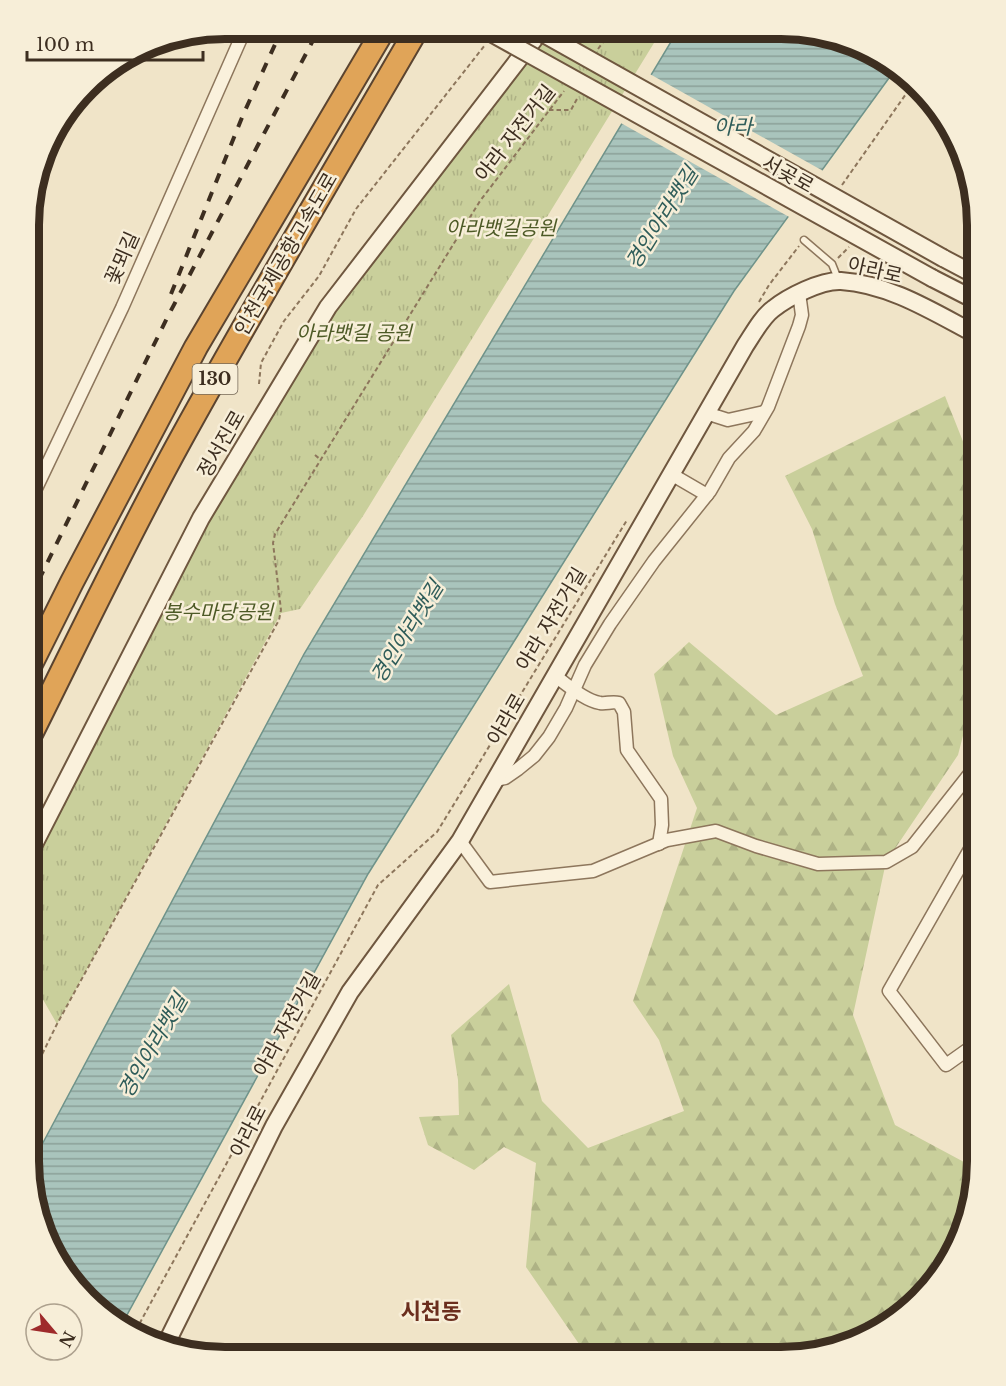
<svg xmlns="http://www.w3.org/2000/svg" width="1006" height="1386" viewBox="0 0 1006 1386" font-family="'Libre Baskerville','Noto Sans KR',serif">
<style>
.forest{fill:url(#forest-firs)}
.park{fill:url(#park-tufts)}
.water{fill:url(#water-rules);stroke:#6f938a;stroke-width:1.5}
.pier{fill:#f0e4c8}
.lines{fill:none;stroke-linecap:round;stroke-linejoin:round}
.lane-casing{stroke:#8d765c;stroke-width:9}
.street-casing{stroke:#8d765c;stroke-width:15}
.secondary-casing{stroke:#6f573f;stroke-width:20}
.highway-casing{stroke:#5b4430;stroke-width:26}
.path{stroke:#8d765c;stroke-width:2;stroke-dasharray:4.5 3;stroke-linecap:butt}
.lane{stroke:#faf1dc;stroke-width:6}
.street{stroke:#faf1dc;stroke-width:12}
.secondary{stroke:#faf1dc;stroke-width:16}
.highway{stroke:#e0a458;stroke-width:22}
.rail{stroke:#3d2e20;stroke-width:4;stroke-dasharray:10 10;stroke-linecap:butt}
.secondary-bridge-casing{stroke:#6f573f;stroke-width:20;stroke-linecap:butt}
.secondary-bridge{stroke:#faf1dc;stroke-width:16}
.labels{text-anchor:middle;stroke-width:5;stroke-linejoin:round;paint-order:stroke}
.shield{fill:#f7eed8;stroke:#756857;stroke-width:1.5}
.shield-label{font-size:18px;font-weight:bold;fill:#3d2e20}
.street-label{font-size:20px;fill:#3d2e20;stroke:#f7eed8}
.park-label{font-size:20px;font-style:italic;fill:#4d5a26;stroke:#f7eed8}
.water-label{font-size:21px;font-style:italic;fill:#2f5d5a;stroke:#f7eed8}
.quarter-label{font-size:22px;font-weight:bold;fill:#6b2e1e;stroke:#f7eed8}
.rim{fill:none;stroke:#3d2e20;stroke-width:8}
</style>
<defs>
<pattern id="forest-firs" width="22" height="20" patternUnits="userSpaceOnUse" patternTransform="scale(1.5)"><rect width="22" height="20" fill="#c9cf9b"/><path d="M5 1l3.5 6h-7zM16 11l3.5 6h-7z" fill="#aeb285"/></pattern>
<pattern id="park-tufts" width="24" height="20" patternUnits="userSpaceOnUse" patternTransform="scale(1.5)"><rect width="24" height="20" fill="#c9cf9b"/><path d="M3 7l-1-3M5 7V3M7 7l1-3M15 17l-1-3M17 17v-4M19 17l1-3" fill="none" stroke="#aeb285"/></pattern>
<pattern id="water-rules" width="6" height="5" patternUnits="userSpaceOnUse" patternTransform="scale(1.5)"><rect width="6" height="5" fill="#a9c4bc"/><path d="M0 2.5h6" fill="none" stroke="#8ba098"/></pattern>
</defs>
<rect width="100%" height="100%" fill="#f0e4c8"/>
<!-- forest -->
<path class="forest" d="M945,396l32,81v205l-19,73 -72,107 -33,153 42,110 82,44v6l-33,96 -76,66 -86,20h-194l-62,-90 10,-104 -32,-16 -30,23 -46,-25 -9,-28 40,-2 -1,-35 -7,-45 58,-51 33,117 46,47 96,-37 -25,-71 -26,-39 64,-193 -24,-52 -19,-82 35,-32 87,73 87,-39 -28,-72 -23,-75 -27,-53z"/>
<!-- park -->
<path class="park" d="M542,29l120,1 -299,486 -63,93 -19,4 -224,411 -28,-49v-121l172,-336 127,-211z"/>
<!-- water -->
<path class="water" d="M678,30h129l90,37 -163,224 -366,583 -246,450 -17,-7 -56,-69 -19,-81 274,-513z"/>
<!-- pier -->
<path class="pier" d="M648,73l177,99 -34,46 -172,-96z"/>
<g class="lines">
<defs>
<path id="lane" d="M804,240l28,24 6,15"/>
<g id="street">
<path d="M706,413l22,7 36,-8"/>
<path d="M671,474l36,21"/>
<path d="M30,501l92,-193 123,-279"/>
<path d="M555,676c13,9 29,24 45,27 7,1 12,-2 19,0l5,9 3,38 34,49 1,26 -3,19"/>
<path d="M495,780l10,-2 13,-9 16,-13 15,-19 17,-29 19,-43 25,-41 44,-63 56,-70 19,-33 25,-27 14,-24 31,-81 3,-11 -3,-22"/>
<path d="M460,841l30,41 103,-11 74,-31 49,-9 40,15 62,18 68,-2 26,-15 60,-76 5,-5"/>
<path d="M977,1043l-31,22 -57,-74 88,-154"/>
</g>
<g id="secondary">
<path d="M943,258l34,18"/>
<path d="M932,278l45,23"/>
<path d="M29,854l172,-336 127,-211 214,-278"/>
<path d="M167,1342l107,-216 76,-134 110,-151 285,-495c8,-12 17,-29 28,-37 15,-12 48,-29 68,-28 49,3 94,32 136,54"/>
</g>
<g id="highway">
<path d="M29,668l43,-86 124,-235 188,-318"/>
<path d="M29,738c50,-100 98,-201 152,-299 76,-138 157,-274 236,-410"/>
</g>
</defs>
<!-- lane casing -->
<use href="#lane" class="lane-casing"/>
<!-- street casing -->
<use href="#street" class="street-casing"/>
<!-- secondary casing -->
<use href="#secondary" class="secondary-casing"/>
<!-- highway casing -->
<use href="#highway" class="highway-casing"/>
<!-- path -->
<g class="path">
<path d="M598,30l8,8"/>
<path d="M598,49l14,-19"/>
<path d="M549,110h22l7,-13"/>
<path d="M842,185l71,-101"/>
<path d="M838,258l11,-11"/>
<path d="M759,302l10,-17 30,-39"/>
<path d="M259,384l2,-21 23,-42 35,-45 37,-67 129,-164"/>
<path d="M315,455l6,5"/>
<path d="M29,1081l28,-57 222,-404 2,-10 -8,-67 2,-9 205,-333 84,-110"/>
<path d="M136,1330l242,-445 59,-53 190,-312"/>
</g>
<!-- lane -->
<use href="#lane" class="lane"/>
<!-- street -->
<use href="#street" class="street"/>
<!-- secondary -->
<use href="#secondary" class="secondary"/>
<!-- highway -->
<use href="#highway" class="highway"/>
<!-- rail -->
<g class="rail">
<path d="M171,294l72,-179 39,-86"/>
<path d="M30,598l137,-280 152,-289"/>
</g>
<defs>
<g id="secondary-bridge">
<path d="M484,29l448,249"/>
<path d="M535,29l408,229"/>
</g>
</defs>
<!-- secondary-bridge casing -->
<use href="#secondary-bridge" class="secondary-bridge-casing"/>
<!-- secondary-bridge -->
<use href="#secondary-bridge" class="secondary-bridge"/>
</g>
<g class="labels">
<!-- shield labels -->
<rect class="shield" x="192.5" y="364" width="45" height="30" rx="4.5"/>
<g class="shield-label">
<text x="215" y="385">130</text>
</g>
<!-- street labels -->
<g class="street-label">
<text transform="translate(515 133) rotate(-52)" y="7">아라 자전거길</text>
<text transform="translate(788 174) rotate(29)" y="7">서곶로</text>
<text transform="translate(286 254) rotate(-60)" y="7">인천국제공항고속도로</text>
<text transform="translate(122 258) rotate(-66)" y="7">꽃뫼길</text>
<text transform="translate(875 270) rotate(13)" y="7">아라로</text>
<text transform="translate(221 444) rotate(-60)" y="7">정서진로</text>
<text transform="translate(551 619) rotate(-59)" y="7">아라 자전거길</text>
<text transform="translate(506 719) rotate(-60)" y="7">아라로</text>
<text transform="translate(287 1024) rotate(-61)" y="7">아라 자전거길</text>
<text transform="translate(248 1131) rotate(-63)" y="7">아라로</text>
</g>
<!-- park labels -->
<g class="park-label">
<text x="501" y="235">아라뱃길공원</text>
<text x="354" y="340">아라뱃길 공원</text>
<text x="218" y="619">봉수마당공원</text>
</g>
<!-- water labels -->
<g class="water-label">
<text x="733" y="134">아라</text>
<text transform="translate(662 218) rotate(-58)" y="7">경인아라뱃길</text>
<text transform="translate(407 632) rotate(-58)" y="7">경인아라뱃길</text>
<text transform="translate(153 1046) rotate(-60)" y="7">경인아라뱃길</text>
</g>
<!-- quarter labels -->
<g class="quarter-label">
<text x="431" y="1319">시천동</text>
</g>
</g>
<!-- crop -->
<path d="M0 0H1006V1386H0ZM225 39H781A186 186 0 0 1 967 225V1161A186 186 0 0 1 781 1347H225A186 186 0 0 1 39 1161V225A186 186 0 0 1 225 39Z" fill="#f7eed8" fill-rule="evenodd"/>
<path class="rim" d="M225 39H781A186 186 0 0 1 967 225V1161A186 186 0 0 1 781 1347H225A186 186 0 0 1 39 1161V225A186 186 0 0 1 225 39Z"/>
<!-- north arrow -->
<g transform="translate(54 1332) rotate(119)"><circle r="28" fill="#f7eed8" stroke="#ada18e" stroke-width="1.5"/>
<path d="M0-4.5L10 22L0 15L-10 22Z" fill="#9e2a2b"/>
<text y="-9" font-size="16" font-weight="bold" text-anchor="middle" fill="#3d2e20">N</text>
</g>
<!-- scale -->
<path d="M27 51v9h176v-9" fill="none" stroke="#3d2e20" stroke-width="3"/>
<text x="36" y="51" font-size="18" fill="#3d2e20" stroke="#f7eed8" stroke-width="4.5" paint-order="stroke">100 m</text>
</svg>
